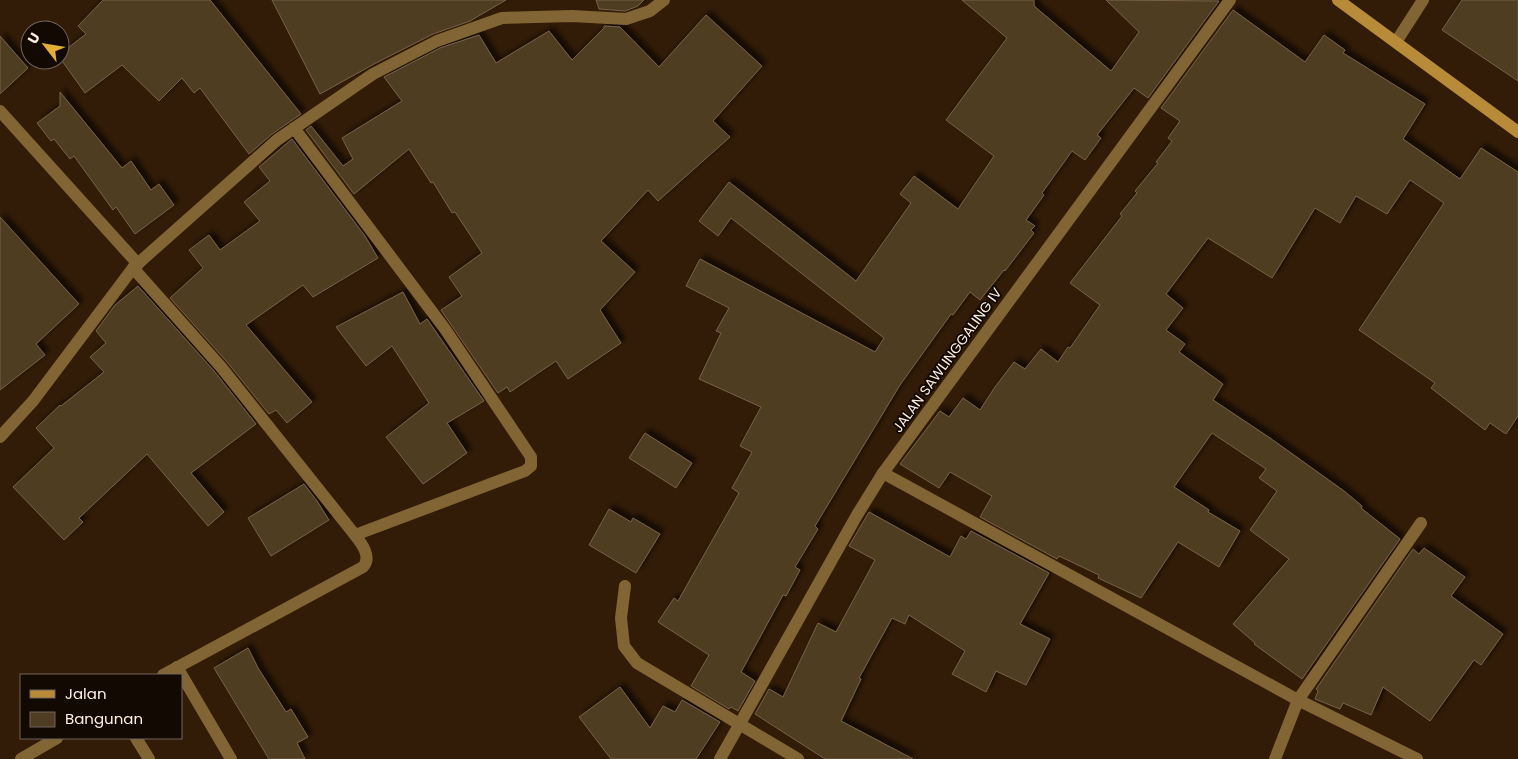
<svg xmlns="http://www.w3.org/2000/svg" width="1518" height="759" viewBox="0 0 1518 759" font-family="Poppins,sans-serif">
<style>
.building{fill:#503c23;stroke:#776148;filter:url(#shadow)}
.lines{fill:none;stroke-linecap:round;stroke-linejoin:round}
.minor{stroke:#816535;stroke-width:12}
.secondary{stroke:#b88b38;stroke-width:12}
.labels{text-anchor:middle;stroke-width:4;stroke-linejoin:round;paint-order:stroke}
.street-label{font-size:14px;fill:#ffefe3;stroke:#120903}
</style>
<defs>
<filter id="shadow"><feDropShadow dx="4.5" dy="-4.5" stdDeviation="2.5" flood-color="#0009"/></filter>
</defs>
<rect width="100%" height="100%" fill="#321c07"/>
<!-- building -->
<g class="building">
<path d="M103,0h107l91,114 -29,20 -23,20 -49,-66 -6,5 -12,-15 -23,23 -37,-36 -37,28 -25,-35v-4l26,-20 -8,-8z"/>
<path d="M272,0h234l-36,21 -37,13 -59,30 -54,30z"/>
<path d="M596,0h48l-6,6 -13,5 -26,-2z"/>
<path d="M962,0h72v6l77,65 28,-39 -33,-32 113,1 -71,97 -14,-10 -37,47 4,3 -16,22 -13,-9 -30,42 2,2 -18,25 9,6 -4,4 3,3 -29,38 -1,-1 -24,30 -10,-8 -17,23 -2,-1 -51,71 -85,141 3,3 -23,38 5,3 -14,26 -3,-1 -42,77 14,9 -17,30 -7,-4 -2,2 -38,-23 18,-31 -51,-33 16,-24 4,3 61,-108 -7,-5 20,-36 -12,-6 21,-39 -62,-28 22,-46 -5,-2 13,-23 -43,-22 14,-27 175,93 9,-14 -153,-120 -13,18 -19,-15 30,-39 127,99 55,-78 -11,-9 14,-18 44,33 36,-53 -48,-36 61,-82z"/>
<path d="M1462,0h56v81l-76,-51z"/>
<path d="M1233,10l72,52 19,-27 21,15 -2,3 82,51 -22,35 57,40 21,-31 37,24v244l-12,18 -16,-11 -5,7 -54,-42 4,-5 -76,-53 85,-127 -34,-23 -23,34 -31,-18 -16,27 -25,-15 -43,70 -64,-40 -42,56 17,14 -17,22 19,14 -6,8 44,32 -10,16 57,38 74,53 18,15 -1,2 39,31 -98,140 -48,-35 1,-1 -22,-19 56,-65 -39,-29 27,-39 -18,-13 7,-9 -54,-36 -38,54 35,23 -1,2 32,19 -21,36 -41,-25 -37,56 -43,-20 1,-3 -40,-19 -2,3 -77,-42 12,-21 -42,-24 -11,16 -39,-24 40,-53 9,6 14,-19 17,12 15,-23 19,-25 11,7 16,-20 17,13 10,-15 2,1 30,-43 -30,-22 52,-67 -2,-2 17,-21 -2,-2 23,-28 -2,-1 16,-21 -4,-3 12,-17 -19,-13z"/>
<path d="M706,15l56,51 -49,55 17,16 -72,64 -10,-11 -47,51 34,31 -35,38 21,33 -53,36 -12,-18 -46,31 -3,-5 -9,6 -57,-83 21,-14 -13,-19 33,-24 -27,-41 -3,1 -19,-31 -2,1 -22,-34 -55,45 -48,-64 5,-4 32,40 10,-7 -11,-21 60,-37 -18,-24 56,-29 39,-13 17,28 53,-32 23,29 32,-32v-2l16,1 39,40z"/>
<path d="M0,36l28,32 -28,26z"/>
<path d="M60,92l62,76 9,-7 20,29 8,-6 15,21 -39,29 -19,-27 -3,3 -39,-54 -4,3 -16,-20 -3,2 -14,-18 23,-17z"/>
<path d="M292,139l73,97 13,22 -65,39 -10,-12 -57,40 66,77 -25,21 -11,-13 -7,4 -42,-52 -57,-64 33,-30 -14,-18 20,-15 11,15 40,-29 -16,-19 26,-21 -11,-14z"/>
<path d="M0,217l79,87 -43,40 9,11 -45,35z"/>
<path d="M138,286l77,86 41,52 -65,49 33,39 -16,14 -61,-72 -68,64 4,4 -19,18 -51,-53 41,-39 -18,-20 24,-23 1,1 43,-34 -14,-15 16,-14 -10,-12 19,-26z"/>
<path d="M403,292l17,32 7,-5 57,82 -37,22 20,30 -44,31 -37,-47 43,-34 -37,-57 -26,20 -30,-39z"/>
<path d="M645,433l47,30 -16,25 -47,-30z"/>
<path d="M304,484l13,17 12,19 -58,36 -23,-38z"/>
<path d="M609,509l22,13 2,-4 27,16 -24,39 -47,-28z"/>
<path d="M869,512l81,45 11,-21 5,3 5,-8 78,42 -29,51 30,15 -24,46 -30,-14 -10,21 -34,-18 13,-23 -56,-36 -4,9 -13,-6 -33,60 2,1 -20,42 72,38h-88l-70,-45 14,-25 14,8 35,-74 18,9 39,-72 -26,-14z"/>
<path d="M1424,548l41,29 -14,19 52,38 -22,31 -7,-5 -44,61 -47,-34 -12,28 -28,-12 -3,6 -25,-10 3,-8 -2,-2 97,-140 6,5z"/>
<path d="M248,648l10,20 28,44 5,-3 17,28 -11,6 8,16h-36l-55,-91z"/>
<path d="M620,687l30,41 13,-22 12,6 7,-12 38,22 -24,37h-85l-32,-42z"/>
</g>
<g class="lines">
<!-- minor -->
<g class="minor">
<path d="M1396,42l27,-42"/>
<path d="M0,111l138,153"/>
<path d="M294,128l151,201 86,128v9l-6,5 -170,64"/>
<path d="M133,268l88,99 134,168c7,9 17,22 8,32l-200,108"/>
<path d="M0,437l33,-36 100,-133 144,-128 96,-66 64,-33 65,-23 70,-2 54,3 24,-8 14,-11"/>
<path d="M883,473l415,227 119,59"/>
<path d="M625,586l-4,32 3,28 13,17 161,96"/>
<path d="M177,667l54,92"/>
<path d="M136,738l13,21"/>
<path d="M21,759l36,-21"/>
<path d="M720,759l137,-244 26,-42 347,-473"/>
<path d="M1275,759l23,-59 123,-177"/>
</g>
<!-- secondary -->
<path class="secondary" d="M1338,0l180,132"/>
</g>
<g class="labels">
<!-- street labels -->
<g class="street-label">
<text transform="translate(947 360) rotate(-54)" y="5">JALAN SAWLINGGALING IV</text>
</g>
</g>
<!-- legend -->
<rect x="20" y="674" width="162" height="65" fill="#120903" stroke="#71655d"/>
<rect x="30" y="690" width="25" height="8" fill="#b88b38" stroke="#71655d"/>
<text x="65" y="699" font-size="15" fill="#ffefe3">Jalan</text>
<rect x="30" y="712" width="25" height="15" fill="#503c23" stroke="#71655d"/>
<text x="65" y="724" font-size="15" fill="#ffefe3">Bangunan</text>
<!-- north arrow -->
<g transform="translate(45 45) rotate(301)"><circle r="24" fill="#120903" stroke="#71655d"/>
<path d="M0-4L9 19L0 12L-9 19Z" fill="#e3ae35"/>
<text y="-8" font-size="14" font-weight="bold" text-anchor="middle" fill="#ffefe3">U</text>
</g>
</svg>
